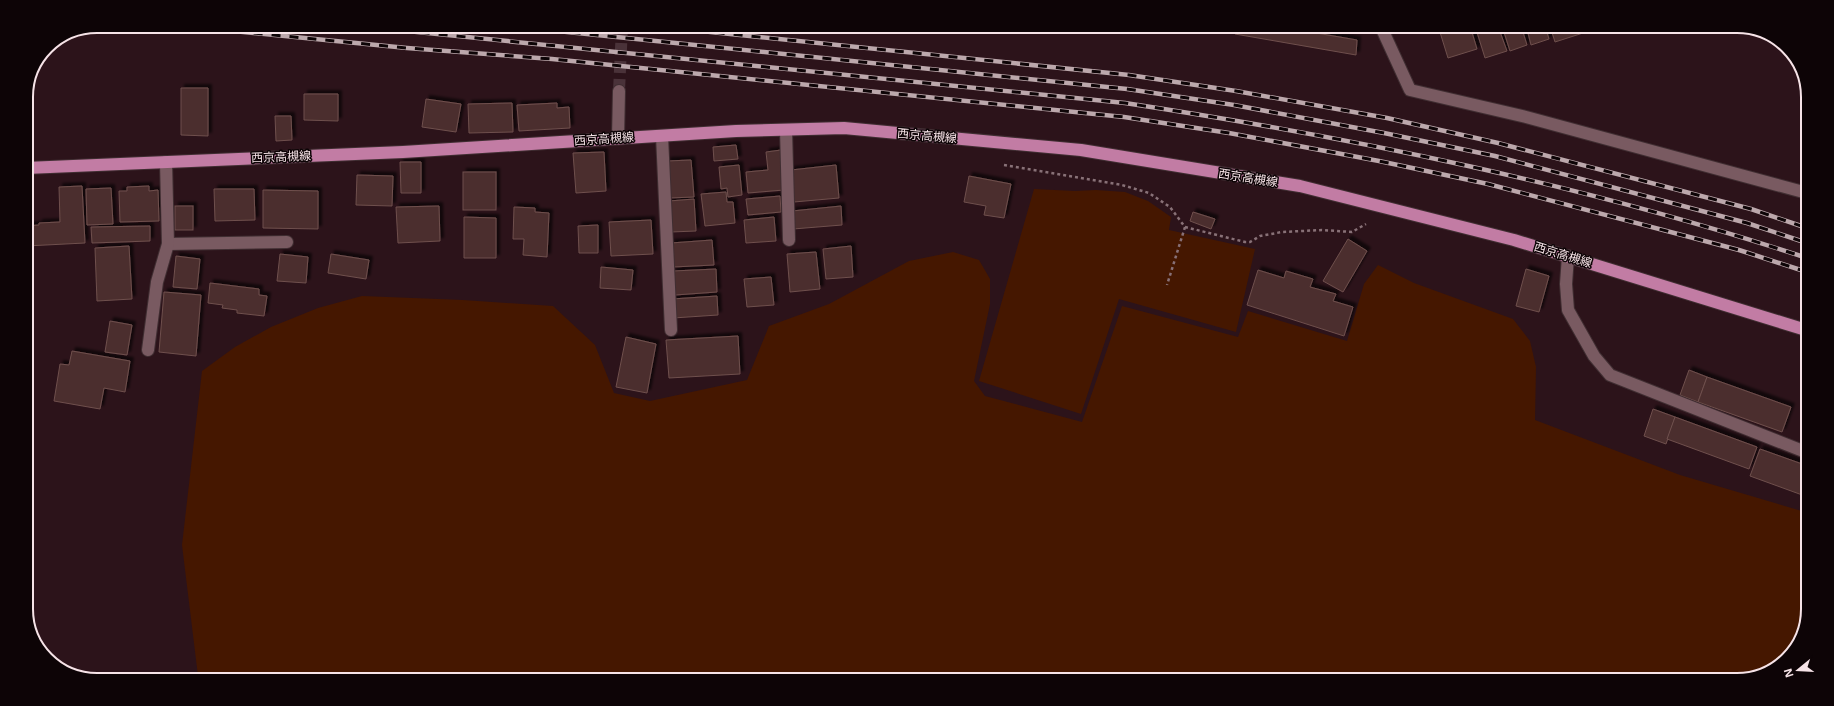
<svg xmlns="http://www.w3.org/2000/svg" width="1834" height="706" viewBox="0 0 1834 706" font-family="'Open Sans','Noto Sans JP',sans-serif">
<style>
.green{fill:#451700}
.building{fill:#4b2f2d;stroke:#6f4f4d;filter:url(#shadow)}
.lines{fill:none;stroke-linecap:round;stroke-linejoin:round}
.minor-tunnel{stroke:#4a3239;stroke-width:12;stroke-dasharray:12 6;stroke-linecap:butt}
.minor-casing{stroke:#402e32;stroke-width:14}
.major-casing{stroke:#402e32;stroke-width:14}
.path{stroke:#887177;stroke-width:2.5;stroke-dasharray:3 3;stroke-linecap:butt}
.minor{stroke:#795a61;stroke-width:12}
.major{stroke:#c27ca4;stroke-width:12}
.rail-casing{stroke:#bca8ac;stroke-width:4.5}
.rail{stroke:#0d0406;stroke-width:3;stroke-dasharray:9;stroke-linecap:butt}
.labels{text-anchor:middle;stroke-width:3;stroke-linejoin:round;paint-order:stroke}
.street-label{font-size:12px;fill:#f6e3e7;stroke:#0d0406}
.rim{fill:none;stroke:#f6e3e7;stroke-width:2}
</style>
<defs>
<filter id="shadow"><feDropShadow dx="3.5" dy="-3.5" stdDeviation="1" flood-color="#0009"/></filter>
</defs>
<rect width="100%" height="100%" fill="#2c131a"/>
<!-- green -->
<g class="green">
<path d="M1034,189l41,2 21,-1 29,2 23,9 23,16 -2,13 86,19 -19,83 -117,-33 -38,115 -102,-33z"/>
<path d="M953,252l26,8 11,19v25l-16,77 11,15 97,26 40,-116 116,31 10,-26 99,30 17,-57 14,-19 36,18 99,36 17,22 6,26 -1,53 145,55 125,37 -1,120 -24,33 -43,15 -1539,-4 -16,-131 20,-174 33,-24 36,-20 47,-19 44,-12 101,4 90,6 42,39 19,48 36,8 97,-21 22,-54 60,-22 80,-43z"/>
</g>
<!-- building -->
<g class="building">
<path d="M1235,29h58l64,11 -1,15 -121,-21z"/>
<path d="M1439,29h32l6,20 -29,9z"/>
<path d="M1476,29h23l8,22 -22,7z"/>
<path d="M1503,29h19l5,16 -17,6z"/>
<path d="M1527,29h19l3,10 -18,6z"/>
<path d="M1551,29h31l1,4 -28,9z"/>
<path d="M181,88h27v48l-27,-1z"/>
<path d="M304,94h34v27l-34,-1z"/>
<path d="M426,99l35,5 -5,28 -34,-5z"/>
<path d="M512,103l1,29 -44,1 -1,-29z"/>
<path d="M557,103v5l12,-1 1,21 -51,3 -2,-26z"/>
<path d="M275,116h16l1,24 -16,1z"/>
<path d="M736,145l2,14 -24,2 -1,-14z"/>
<path d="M781,150l3,40 -36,3 -2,-21 22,-2 -2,-18z"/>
<path d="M604,152l2,39 -30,2 -3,-40z"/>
<path d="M691,160l3,37 -25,1 -2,-37z"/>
<path d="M400,162h21v31h-20z"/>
<path d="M739,165l3,30 -14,2 -1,-9 -6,1 -2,-22z"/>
<path d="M836,165l3,33 -45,4 -3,-32z"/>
<rect x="463" y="172" width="33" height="38"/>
<path d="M357,175l36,1 -1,30 -36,-1z"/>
<path d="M969,176l42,8 -7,34 -20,-3 2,-9 -22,-4z"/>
<path d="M82,186l3,57 -59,3v-20l13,-1v-2l21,-1 -1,-35z"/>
<path d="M149,186v5l9,-1 1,31 -39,1 -1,-31h8v-4z"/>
<path d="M111,188l2,36 -26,1 -1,-36z"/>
<path d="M214,189h40l1,31 -40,1z"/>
<path d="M263,190l55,1v38l-55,-1z"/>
<path d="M726,192l1,10h6l2,21 -30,3 -4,-32z"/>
<path d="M780,196l1,16 -33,3 -2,-16z"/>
<path d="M694,199l2,32 -25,1 -2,-31z"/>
<rect x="175" y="206" width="18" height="24"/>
<path d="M439,206l1,35 -42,2 -2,-36z"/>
<path d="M841,206l1,19 -49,4 -1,-18z"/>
<path d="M514,207l21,1v4l14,1 -2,44 -24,-2 1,-16h-11z"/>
<path d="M1193,212l22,7 -4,10 -21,-8z"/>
<path d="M464,217l32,1v40h-32z"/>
<path d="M774,217l2,24 -30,2 -2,-23z"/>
<path d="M651,220l2,34 -42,2 -2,-34z"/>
<path d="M598,225v28h-19l-1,-27z"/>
<path d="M150,226v15l-58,2 -1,-16z"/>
<path d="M1348,239l19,12 -24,41 -20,-11z"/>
<path d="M712,240l2,25 -41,2 -2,-24z"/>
<path d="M129,246l3,53 -35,2 -2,-53z"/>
<path d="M851,246l2,31 -27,2 -3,-30z"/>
<path d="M816,252l4,37 -30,3 -3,-38z"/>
<path d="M280,254l28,3 -2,26 -29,-2z"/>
<path d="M331,254l38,6 -3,19 -38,-6z"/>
<path d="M176,256l24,3 -3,30 -24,-2z"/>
<path d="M601,267l32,3 -2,20 -31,-2z"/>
<path d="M716,269l1,23 -42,3 -2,-24z"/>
<path d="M1526,269l23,7 -10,36 -23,-6z"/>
<path d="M1258,270l26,8 2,-7 27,8 -3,8 26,7 -3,7 20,6 -9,29 -97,-31z"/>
<path d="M771,277l3,28 -27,2 -3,-28z"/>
<path d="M210,283l49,6v6l8,1 -3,20 -27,-3v-3l-15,-2 1,-3 -15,-2z"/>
<path d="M164,292l37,3 -5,61 -37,-4z"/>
<path d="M717,296l1,19 -45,3 -1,-19z"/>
<path d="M110,321l22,4 -5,30 -22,-3z"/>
<path d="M738,336l2,38 -71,4 -3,-38z"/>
<path d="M626,337l30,7 -9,49 -31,-6z"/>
<path d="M72,351l58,10 -5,31 -21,-4 -4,21 -46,-8 6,-37 9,1z"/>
<path d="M1689,370l18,7 -9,25 -18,-7z"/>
<path d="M1707,377l84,30 -9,25 -84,-30z"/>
<path d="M1653,409l22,8 -9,27 -22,-8z"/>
<path d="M1675,417l82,30 -8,22 -82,-30z"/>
<path d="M1760,449l45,16v31l-55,-20z"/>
</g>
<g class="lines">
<!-- minor-tunnel -->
<path class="minor-tunnel" d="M619,91l3,-64"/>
<defs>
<g id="minor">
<path d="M1382,29l28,61 116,27 281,76"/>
<path d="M786,130l3,110"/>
<path d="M662,136l9,194"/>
<path d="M618,138l1,-47"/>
<path d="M168,244l119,-2"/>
<path d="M1568,256l-2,28 2,26 26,46 16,19 193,76"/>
<path d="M148,350l9,-68 11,-38 -2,-82"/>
</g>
<path id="major" d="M26,168l377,-16 333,-21 108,-3 237,22 219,36 214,54 292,90"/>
</defs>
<!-- minor casing -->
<use href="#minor" class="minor-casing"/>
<!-- major casing -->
<use href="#major" class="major-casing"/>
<!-- path -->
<g class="path">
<path d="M1004,165l118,20 27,8 21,14 15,20 -18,58"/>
<path d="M1185,227l60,15h5l10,-6 22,-4 40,-2 30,2 14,-8"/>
</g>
<!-- minor -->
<use href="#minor" class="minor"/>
<!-- major -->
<use href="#major" class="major"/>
<defs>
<g id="rail">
<path d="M182,26l225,22 145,11 572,58 105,16 150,28 109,23 251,66 68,22"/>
<path d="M367,27l758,76c231,35 460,82 682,155"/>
<path d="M518,27l609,62 107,16 150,28 111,23 252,67 60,20"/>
<path d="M662,27l467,48 107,16 151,27 111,25 253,66 56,19"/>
</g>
</defs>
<!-- rail casing -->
<use href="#rail" class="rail-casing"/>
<!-- rail -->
<use href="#rail" class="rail"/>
</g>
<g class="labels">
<!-- street labels -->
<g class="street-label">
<text transform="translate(927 136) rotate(5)" y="4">西京高槻線</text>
<text transform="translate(604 139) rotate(-4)" y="4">西京高槻線</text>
<text transform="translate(281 157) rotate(-2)" y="4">西京高槻線</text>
<text transform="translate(1248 178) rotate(9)" y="4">西京高槻線</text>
<text transform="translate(1563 255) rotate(17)" y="4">西京高槻線</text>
</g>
</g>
<!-- crop -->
<path d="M0 0H1834V706H0ZM97 33H1737A64 64 0 0 1 1801 97V609A64 64 0 0 1 1737 673H97A64 64 0 0 1 33 609V97A64 64 0 0 1 97 33Z" fill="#0d0406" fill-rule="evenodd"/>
<path class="rim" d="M97 33H1737A64 64 0 0 1 1801 97V609A64 64 0 0 1 1737 673H97A64 64 0 0 1 33 609V97A64 64 0 0 1 97 33Z"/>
<!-- north arrow -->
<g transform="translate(1798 670) rotate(252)" stroke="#0d0406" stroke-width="3" paint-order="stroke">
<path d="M0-3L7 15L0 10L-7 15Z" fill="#f6e3e7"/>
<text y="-6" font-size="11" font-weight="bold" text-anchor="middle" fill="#f6e3e7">N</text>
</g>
</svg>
